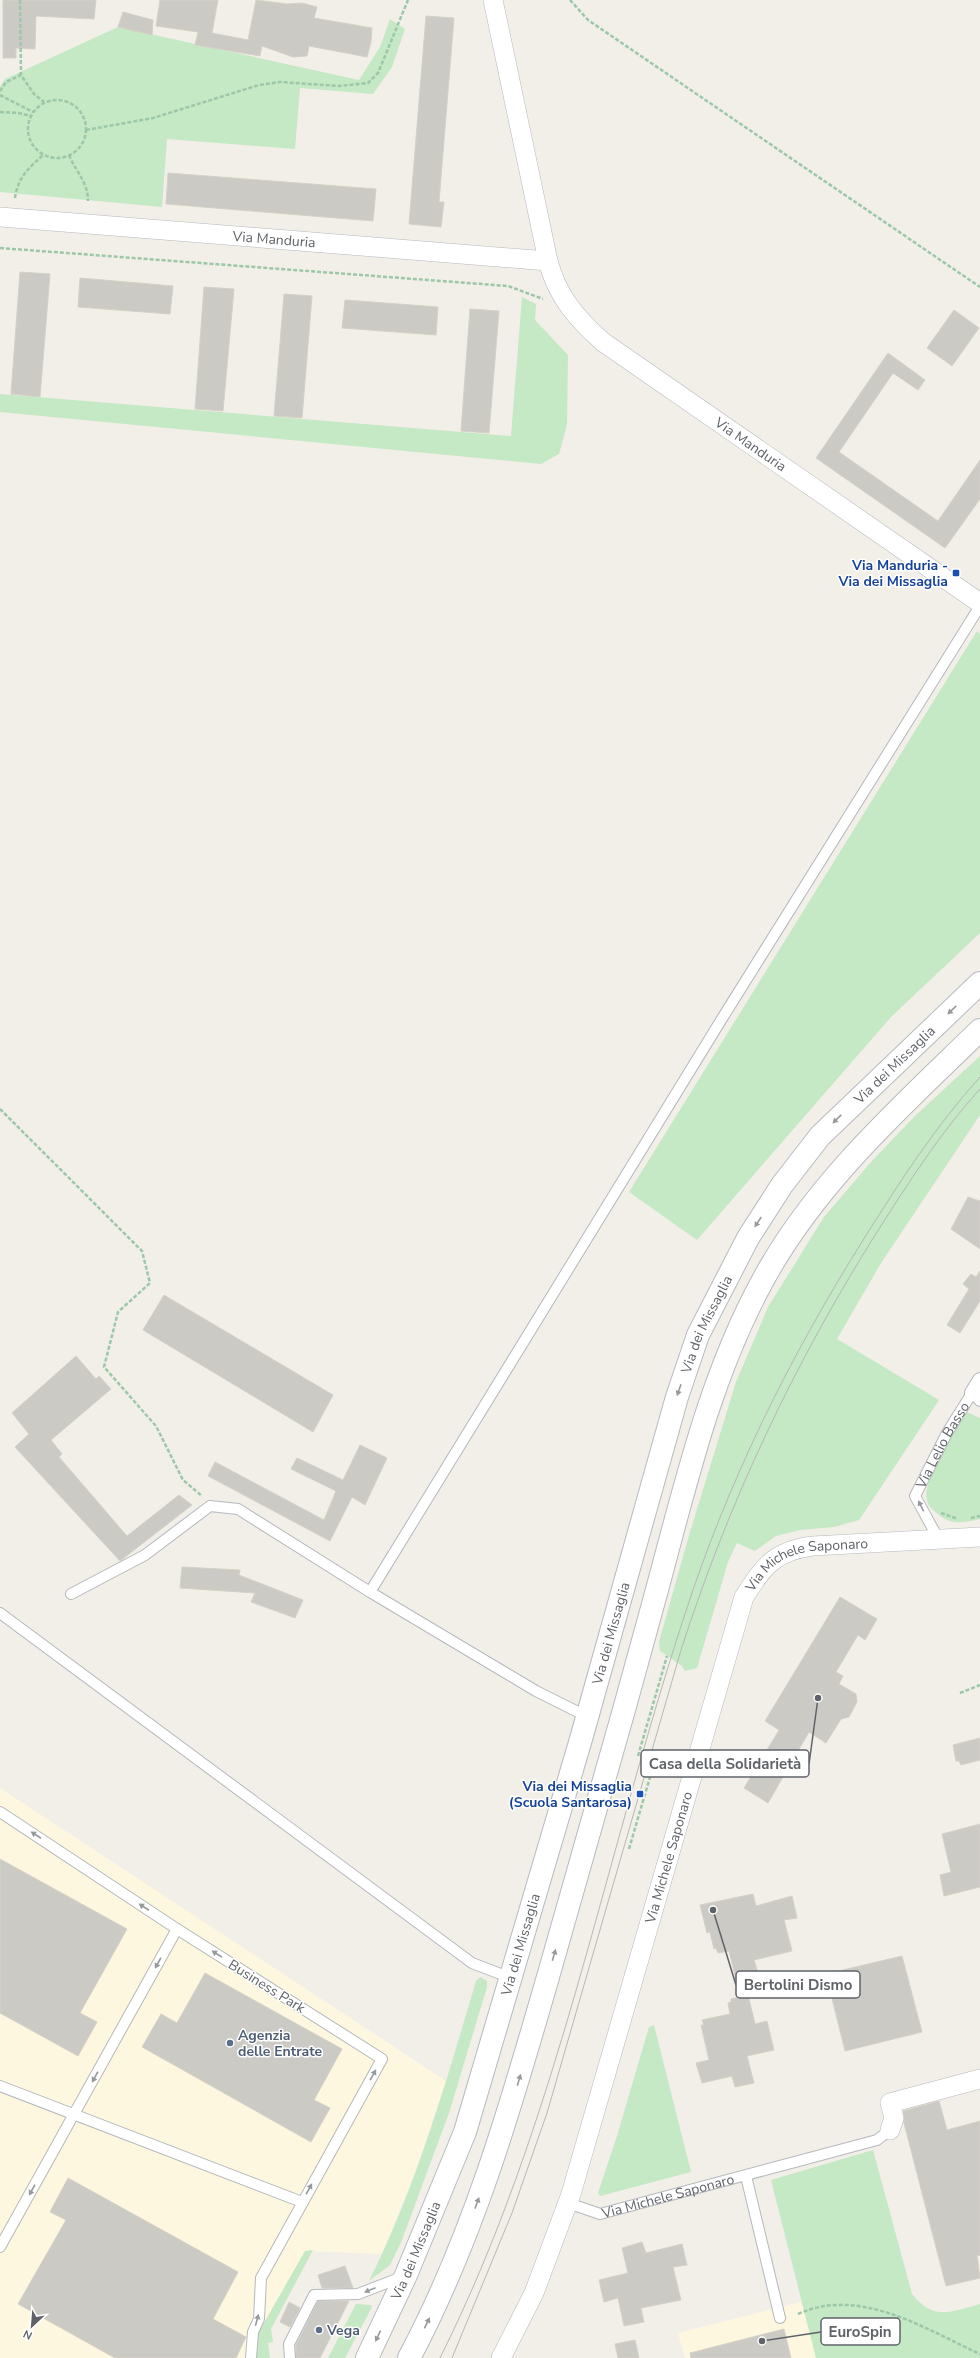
<svg xmlns="http://www.w3.org/2000/svg" width="980" height="2358" viewBox="0 0 980 2358" font-family="'Nunito Sans',sans-serif">
<style>
.commercial{fill:#fef7e0}
.green{fill:#c5e8c5}
.building{fill:#cccac5;stroke:#d6d1c6}
.lines{fill:none;stroke-linecap:round;stroke-linejoin:round}
.service-casing{stroke:#b5b8bc;stroke-width:12}
.pedestrian-casing{stroke:#b5b8bc;stroke-width:16}
.minor-casing{stroke:#b5b8bc;stroke-width:20}
.secondary-casing{stroke:#b6babf;stroke-width:24}
.path{stroke:#9cc7a9;stroke-width:2.5;stroke-dasharray:4 2;stroke-linecap:butt}
.service{stroke:#fff;stroke-width:10}
.pedestrian{stroke:#fff;stroke-width:14}
.minor{stroke:#fff;stroke-width:19}
.secondary{stroke:#fff;stroke-width:22}
.tram{stroke:#b6b7b8;stroke-width:1}
.oneway{fill:#979a9d}
.transit-dot{fill:#1a4fb4;stroke:#fff;stroke-width:1.5}
.service-dot{fill:#5c6f8a;stroke:#fff;stroke-width:1.5}
.labels{text-anchor:middle;stroke-width:3;stroke-linejoin:round;paint-order:stroke}
.street-label{font-size:14px;fill:#5f6368;stroke:#fff}
.transit-label{font-size:14px;font-weight:bold;fill:#164399;stroke:#fff;text-anchor:end}
.service-label{font-size:14px;font-weight:bold;fill:#4e5e75;stroke:#fff;text-anchor:start}
.leader{fill:none;stroke:#5f6368;stroke-width:1.5}
.callout-dot{fill:#5f6368;stroke:#fff;stroke-width:1.5}
.callout{fill:#fff;stroke:#5f6368;stroke-width:1.5}
.callout-label{font-size:15px;text-anchor:middle;font-weight:bold;fill:#5f6368}
</style>
<rect width="100%" height="100%" fill="#f1efe8"/>
<!-- commercial -->
<g class="commercial">
<path d="M0,1788l446,293 -29,86 -35,87 -77,-3 -49,86v21h-256z"/>
<path d="M801,2302l15,56h-131l-7,-25z"/>
</g>
<!-- green -->
<g class="green">
<path d="M390,19l15,10 -13,38 -19,27 -73,-6 -5,61 -128,-10 -5,68 -162,-15v-105l5,-8 113,-52 241,53 21,-33z"/>
<path d="M522,297l14,7 -1,16 33,35 -1,70 -8,29 -18,10 -541,-52v-18l511,42z"/>
<path d="M977,631l3,3v299l-89,84 -194,223 -68,-48z"/>
<path d="M980,1056v59l-99,148 -44,76 102,61 -80,120 -25,7 -34,3 -24,6 -21,15 -18,-8 -9,19 -31,106 -12,3 -3,-5 -22,-15 -1,-9 31,-110 46,-150 32,-75 56,-90 47,-55 43,-45z"/>
<path d="M967,1412l13,6v101c-15,4 -29,6 -41,-4 -5,-4 -11,-9 -12,-14 -6,-22 29,-70 40,-89z"/>
<path d="M480,1977l7,4v6l-37,123 -48,130 -12,25 -21,16c48,-95 77,-199 107,-300z"/>
<path d="M654,2025l37,147 -91,24 -2,-3 19,-57 32,-109z"/>
<path d="M873,2150l39,144c21,27 39,18 68,10v54h-164l-45,-178z"/>
<path d="M313,2250l-42,79 2,13 -5,1 2,15h-14v-21l49,-86z"/>
<path d="M356,2304l15,1 1,2 -27,51h-17z"/>
</g>
<!-- building -->
<g class="building">
<path d="M3,0h93l-2,19 -58,-3 -1,33 -19,-1v10h-13z"/>
<path d="M160,0h58l-6,33 36,7 8,-40 31,4 15,-1 15,4 -3,11 58,10 -1,14 -4,15 -58,-11 -2,10 -14,1 -31,-11 -2,10 -65,-11 3,-13 -42,-6z"/>
<path d="M123,12l30,8 -1,15 -34,-8z"/>
<path d="M426,16l28,2 -15,184h5l-3,25 -32,-3z"/>
<path d="M168,173l208,16 -3,32 -207,-17z"/>
<path d="M20,272l30,2 -10,123 -29,-3z"/>
<path d="M80,278l93,8 -3,28 -92,-7z"/>
<path d="M204,287l30,2 -11,122 -28,-2z"/>
<path d="M284,294l28,2 -10,122 -28,-2z"/>
<path d="M345,300l93,7 -2,28 -94,-7z"/>
<path d="M470,309l29,2 -10,122 -28,-2z"/>
<path d="M954,310l25,18 -27,38 -25,-18z"/>
<path d="M888,353l37,27 -7,10 -25,-17 -54,79 99,69 42,-61v39l-35,49 -129,-90z"/>
<path d="M968,1197l12,4v48l-29,-20z"/>
<path d="M980,1271v30l-20,32 -13,-8 22,-36 -6,-5 8,-10 5,3z"/>
<path d="M164,1295l169,100 -20,37 -170,-102z"/>
<path d="M76,1356l20,23 3,-3 12,13 -60,51 11,14 -3,3 68,79 52,-41 13,10 -72,56 -105,-114 14,-13 -17,-21z"/>
<path d="M360,1445l27,13 -22,47 -13,-8 -22,44 -122,-65 7,-14 109,58 12,-29 -45,-22 6,-11 46,22z"/>
<path d="M182,1567l58,3 -1,5 64,25 -8,18 -44,-16 4,-9 -75,-5z"/>
<path d="M840,1597l37,22 -12,21 -7,-5 -22,37 7,4 -4,8 17,10 1,8 -8,15 -8,2 -15,24 -17,-11 -41,71 -24,-15 35,-58 -14,-9z"/>
<path d="M980,1738v22l-19,5 -2,-4h-3l-3,-16z"/>
<path d="M980,1824v63l-36,9 -4,-21 11,-3 -9,-38z"/>
<path d="M0,1859l127,70 -47,84 17,9 -19,34 -78,-43z"/>
<path d="M753,1894l3,12 36,-10 5,22 -13,2 8,31 -38,9 4,13 -22,6 -7,-28 -11,2 -2,-5 -2,1 -4,-17 -3,1 -7,-28z"/>
<path d="M902,1956l20,76 -77,19 -19,-77z"/>
<path d="M205,1973l137,76 -28,51 16,8 -19,34 -169,-95 19,-33 16,9z"/>
<path d="M748,1995l7,29 12,-3 7,29 -27,6 7,27 -19,4 -3,-11 -30,7 -6,-20 13,-3 -8,-35h3l-2,-5 28,-6 -2,-11 3,-1v-3z"/>
<path d="M939,2101l8,29 33,-9v134l-3,1 3,22 -34,8 -42,-163 -1,-12z"/>
<path d="M68,2178l170,94 -25,47 33,18 -10,21h-121l-97,-54 48,-84 -16,-8z"/>
<path d="M642,2242l4,11 36,-9 5,21 -14,2 8,33 -40,8 3,14 -20,4 -6,-28 -14,4 -5,-22 29,-7 -6,-25z"/>
<path d="M345,2266l8,22h-31l-4,-13z"/>
<path d="M318,2301h31l-29,57h-24v-13z"/>
<path d="M289,2302l11,6 -10,19 -10,-5z"/>
<path d="M784,2329l7,29h-100l-1,-5z"/>
<path d="M635,2340l4,18h-21l-3,-14z"/>
</g>
<g class="lines">
<defs>
<g id="service">
<path d="M972,1393l8,8"/>
<path id="s1" d="M939,1540l-24,-44 32,-63 25,-40"/>
<path d="M370,1592l353,-575 257,-411"/>
<path d="M71,1594l74,-39 65,-49 28,3 132,83 166,99 52,26"/>
<path d="M0,1613l472,350 39,15"/>
<path d="M0,1812l177,117 205,130 -121,219 -2,41 -6,13 -2,26"/>
<path d="M0,2086l302,116"/>
<path d="M746,2176l34,142"/>
<path id="s2" d="M568,2203l32,11 277,-74 13,-10"/>
<path d="M0,2247l177,-318"/>
<path d="M290,2358l-1,-14 25,-49 44,-1 44,-17"/>
</g>
<path id="pedestrian" d="M972,1393l8,-13"/>
<g id="minor">
<path id="s3" d="M493,0l55,261c9,35 29,58 55,81l377,261"/>
<path id="s4" d="M0,217l548,44"/>
<path d="M890,2130l4,-12 -4,-15 90,-24"/>
<path id="s5" d="M501,2358l33,-65 37,-99 173,-597c20,-31 30,-46 69,-51l167,-9"/>
</g>
<g id="secondary">
<path id="s6" d="M367,2358l39,-83 59,-143 116,-393 96,-342 21,-62 50,-97 34,-53 38,-49 160,-153"/>
<path d="M409,2358c65,-122 103,-256 141,-388 35,-120 69,-241 102,-362 31,-112 55,-226 111,-328 53,-98 138,-173 217,-250"/>
</g>
</defs>
<!-- service casing -->
<use href="#service" class="service-casing"/>
<!-- pedestrian casing -->
<use href="#pedestrian" class="pedestrian-casing"/>
<!-- minor casing -->
<use href="#minor" class="minor-casing"/>
<!-- secondary casing -->
<use href="#secondary" class="secondary-casing"/>
<!-- path -->
<g class="path">
<path d="M20,0l1,75"/>
<path d="M570,0l18,20 392,267"/>
<path d="M0,91l6,-9 15,-7 13,19 10,8"/>
<path d="M0,95l33,17"/>
<circle cx="57" cy="129" r="29"/>
<path d="M0,112l19,1 12,3"/>
<path d="M86,130l67,-12 106,-33 21,-3 59,4 29,-3 10,-10 30,-73"/>
<path d="M69,155c7,17 19,27 19,46"/>
<path d="M15,198c3,-21 13,-29 28,-43"/>
<path d="M0,248l508,38 35,13"/>
<path d="M0,1109l142,142 8,32 -32,29 -14,55 52,59 27,54 19,16"/>
<path d="M941,1513l17,6"/>
<path d="M971,1518l9,-2"/>
<path d="M960,1693l20,-8"/>
<path d="M638,1756l29,-100"/>
<path d="M629,1849l26,-89"/>
<path d="M798,2314c62,-28 127,15 182,40"/>
</g>
<!-- service -->
<use href="#service" class="service"/>
<!-- pedestrian -->
<use href="#pedestrian" class="pedestrian"/>
<!-- minor -->
<use href="#minor" class="minor"/>
<!-- secondary -->
<use href="#secondary" class="secondary"/>
<!-- tram -->
<g class="tram">
<path d="M440,2358c117,-234 163,-494 244,-741 43,-134 106,-261 181,-380 36,-57 70,-110 115,-160"/>
<path d="M452,2358l60,-145 35,-100 134,-463c48,-149 113,-286 196,-418 32,-50 63,-99 103,-143"/>
</g>
</g>
<!-- one-way arrows -->
<defs><path id="oneway-solid" d="M-6-.8H1V-3.2L6.5 0L1 3.2V.8H-6Z"/></defs>
<g class="oneway">
<use href="#oneway-solid" transform="translate(952 1010) rotate(136)"/>
<use href="#oneway-solid" transform="translate(837 1119) rotate(136)"/>
<use href="#oneway-solid" transform="translate(758 1222) rotate(123)"/>
<use href="#oneway-solid" transform="translate(679 1390) rotate(109)"/>
<use href="#oneway-solid" transform="translate(921 1506) rotate(-117)"/>
<use href="#oneway-solid" transform="translate(36 1835) rotate(-147)"/>
<use href="#oneway-solid" transform="translate(144 1907) rotate(-147)"/>
<use href="#oneway-solid" transform="translate(217 1954) rotate(-148)"/>
<use href="#oneway-solid" transform="translate(554 1955) rotate(-74)"/>
<use href="#oneway-solid" transform="translate(158 1963) rotate(119)"/>
<use href="#oneway-solid" transform="translate(373 2075) rotate(-61)"/>
<use href="#oneway-solid" transform="translate(95 2077) rotate(119)"/>
<use href="#oneway-solid" transform="translate(519 2080) rotate(-74)"/>
<use href="#oneway-solid" transform="translate(309 2189) rotate(-61)"/>
<use href="#oneway-solid" transform="translate(32 2190) rotate(119)"/>
<use href="#oneway-solid" transform="translate(477 2203) rotate(-70)"/>
<use href="#oneway-solid" transform="translate(370 2290) rotate(158)"/>
<use href="#oneway-solid" transform="translate(257 2320) rotate(-75)"/>
<use href="#oneway-solid" transform="translate(427 2323) rotate(-64)"/>
<use href="#oneway-solid" transform="translate(378 2336) rotate(115)"/>
</g>
<!-- markers -->
<g class="transit-dot">
<rect x="952" y="569" width="8" height="8" rx="2"/>
<rect x="636" y="1790" width="8" height="8" rx="2"/>
</g>
<g class="service-dot">
<circle cx="230" cy="2043" r="4"/>
<circle cx="319" cy="2330" r="4"/>
</g>
<g class="labels">
<!-- street labels -->
<g class="street-label">
<text dy="5" stroke="none"><textPath href="#s4" startOffset="275">Via Manduria</textPath></text>
<text dy="5" stroke="none"><textPath href="#s3" startOffset="546">Via Manduria</textPath></text>
<text dy="5" stroke="none"><textPath href="#s6" startOffset="1414">Via dei Missaglia</textPath></text>
<text dy="5" stroke="none"><textPath href="#s6" startOffset="1090">Via dei Missaglia</textPath></text>
<text dy="5" stroke="none"><textPath href="#s1" startOffset="108">Via Lelio Basso</textPath></text>
<text dy="5" stroke="none"><textPath href="#s5" startOffset="877">Via Michele Saponaro</textPath></text>
<text dy="5" stroke="none"><textPath href="#s6" startOffset="766">Via dei Missaglia</textPath></text>
<text dy="5" stroke="none"><textPath href="#s5" startOffset="529">Via Michele Saponaro</textPath></text>
<text dy="5" stroke="none"><textPath href="#s6" startOffset="442">Via dei Missaglia</textPath></text>
<text transform="translate(267 1986) rotate(32)" y="5">Business Park</text>
<text dy="5" stroke="none"><textPath href="#s2" startOffset="104">Via Michele Saponaro</textPath></text>
<text dy="5" stroke="none"><textPath href="#s6" startOffset="118">Via dei Missaglia</textPath></text>
</g>
<!-- transit labels -->
<g class="transit-label">
<text x="948" y="570">Via Manduria -<tspan x="948" dy="16">Via dei Missaglia</tspan></text>
<text x="632" y="1791">Via dei Missaglia<tspan x="632" dy="16">(Scuola Santarosa)</tspan></text>
</g>
<!-- service labels -->
<g class="service-label">
<text x="238" y="2040">Agenzia<tspan x="238" dy="16">delle Entrate</tspan></text>
<text x="327" y="2335">Vega</text>
</g>
</g>
<!-- callouts -->
<path class="leader" d="M818 1698L809 1764M713 1910L736 1985M762 2341L821 2332"/>
<g class="callout-dot">
<circle cx="818" cy="1698" r="4"/>
<circle cx="713" cy="1910" r="4"/>
<circle cx="762" cy="2341" r="4"/>
</g>
<g class="callout">
<rect x="641" y="1750" width="168" height="27" rx="4"/>
<rect x="736" y="1971" width="124" height="27" rx="4"/>
<rect x="821" y="2318" width="79" height="27" rx="4"/>
</g>
<g class="callout-label">
<text x="725" y="1769">Casa della Solidarietà</text>
<text x="798" y="1990">Bertolini Dismo</text>
<text x="860" y="2337">EuroSpin</text>
</g>
<!-- north arrow -->
<g transform="translate(32 2326) rotate(206)" stroke="#ffffff" stroke-width="3" paint-order="stroke">
<path d="M0-3L7 15L0 10L-7 15Z" fill="#5f6368"/>
<text y="-6" font-size="11" font-weight="bold" text-anchor="middle" fill="#5f6368">N</text>
</g>
</svg>
